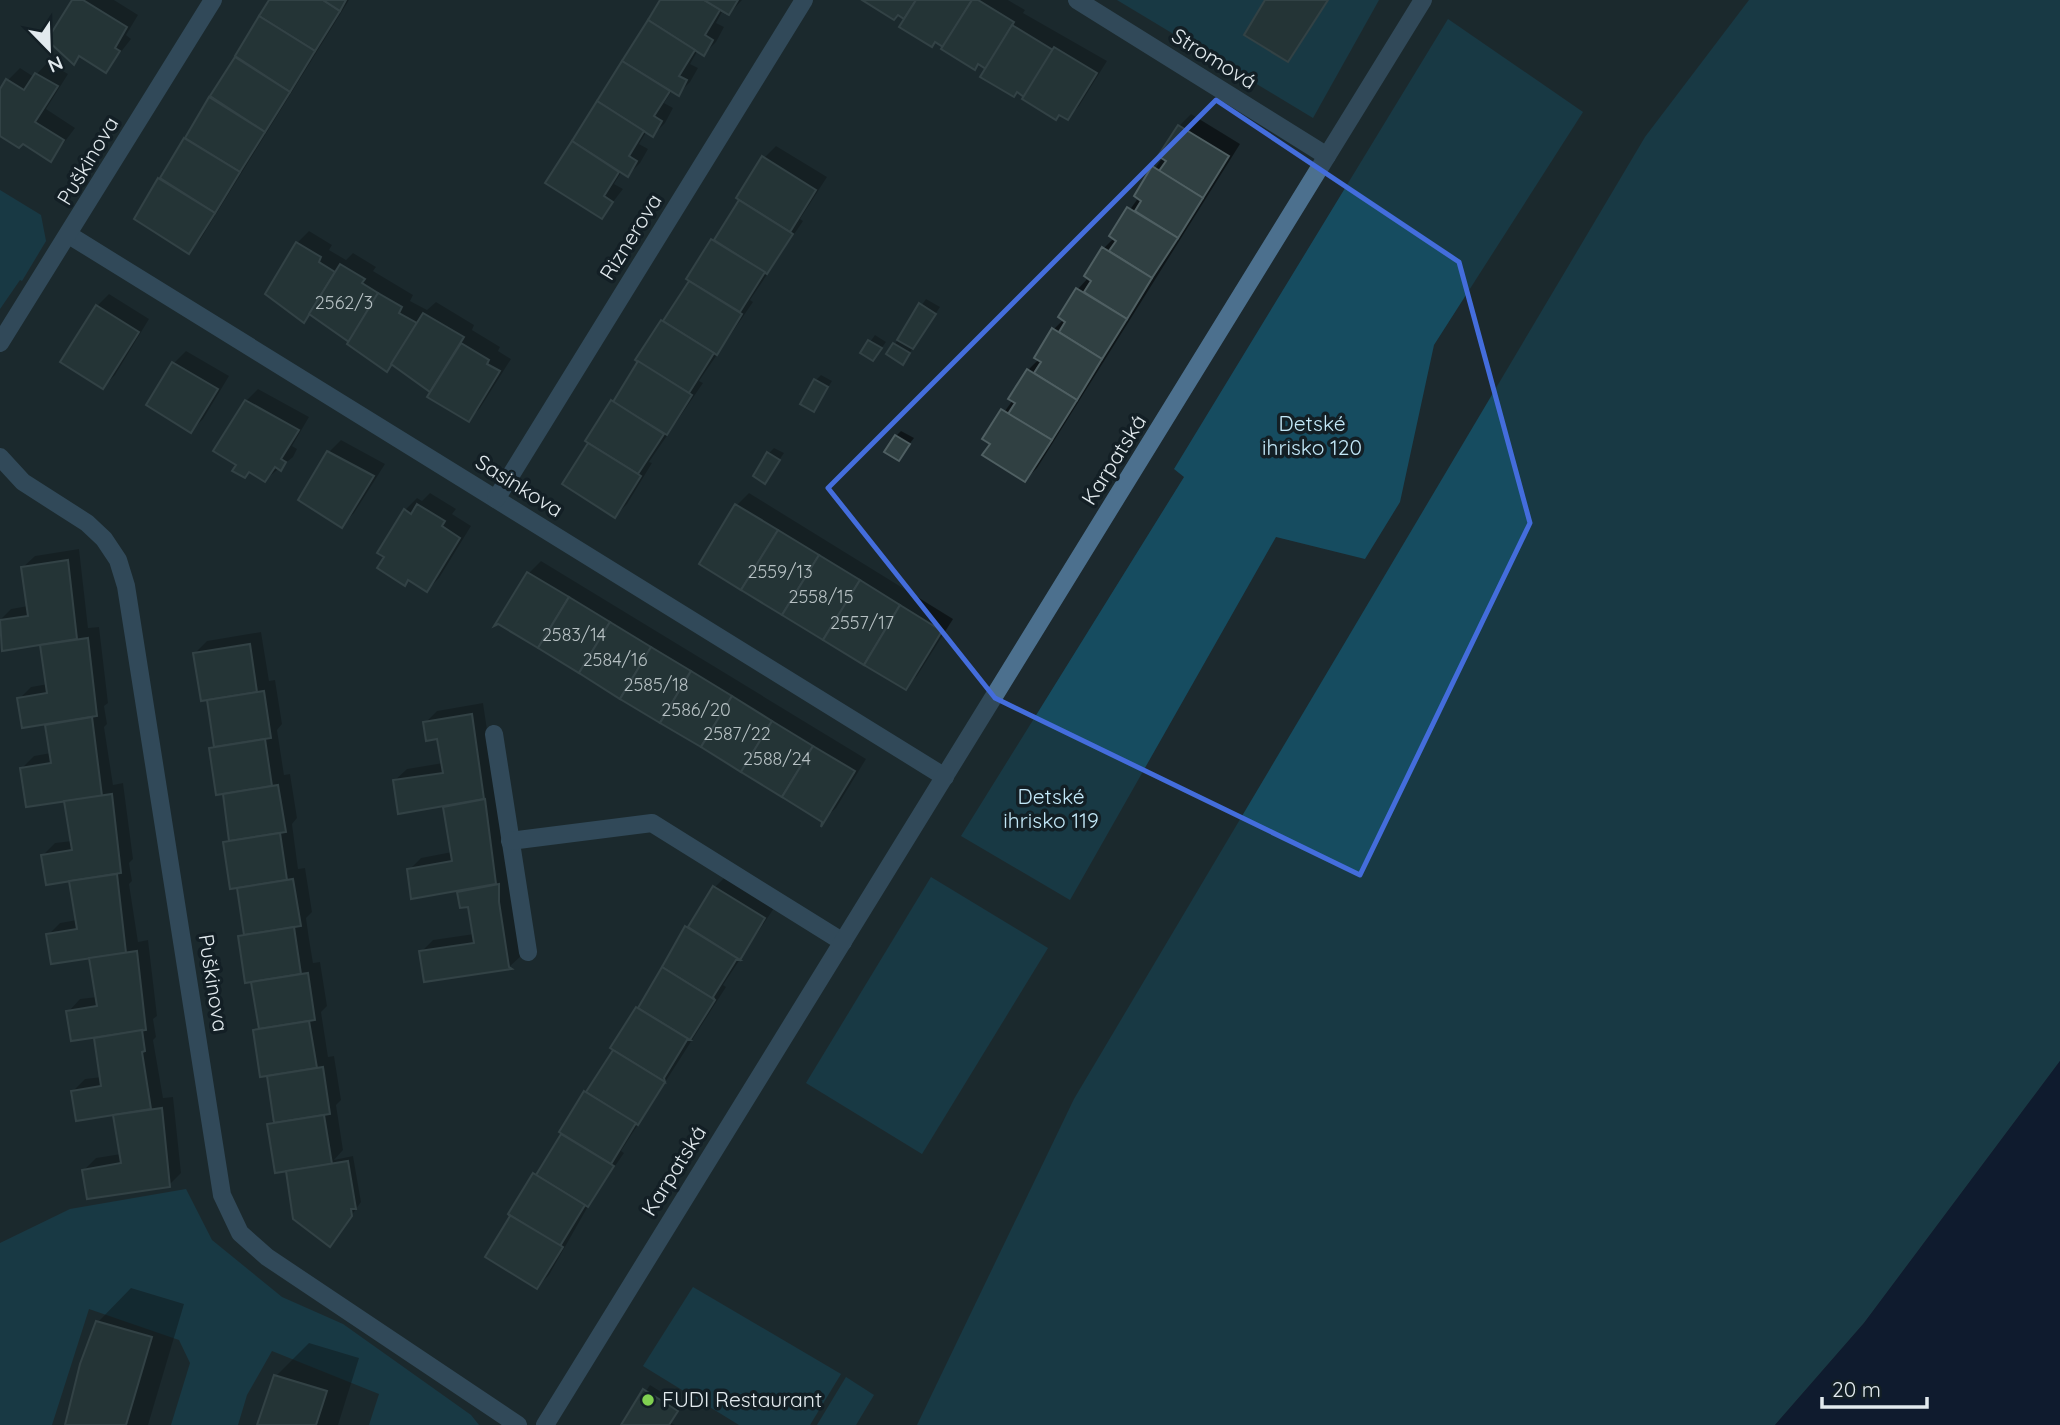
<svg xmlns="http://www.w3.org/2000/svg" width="2060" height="1425" viewBox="0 0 2060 1425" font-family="Quicksand,sans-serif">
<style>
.green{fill:#164c60}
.water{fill:#000930}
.shadow{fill:#0007}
.building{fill:#304042;stroke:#4f5f62;stroke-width:2}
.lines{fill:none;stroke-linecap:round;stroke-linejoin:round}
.minor{stroke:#4c708e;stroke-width:18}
.marked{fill:none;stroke:#446ddc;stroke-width:5;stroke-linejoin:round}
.poi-dot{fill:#80d051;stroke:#131f25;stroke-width:2.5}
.labels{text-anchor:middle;stroke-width:7;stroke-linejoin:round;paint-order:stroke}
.number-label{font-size:18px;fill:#b6c0c3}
.street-label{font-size:21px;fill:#e2eaee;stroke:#131f25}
.park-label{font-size:21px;fill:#c3e8f8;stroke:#131f25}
.poi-label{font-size:21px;fill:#e2eaee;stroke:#131f25;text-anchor:start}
</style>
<rect width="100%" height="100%" fill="#1c292e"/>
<!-- green -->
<g class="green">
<path d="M1117,0h262l-66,118z"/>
<path d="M1749,0h311v1061l-196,262 -89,102h-858l157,-326 571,-962z"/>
<path d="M1448,19l135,93 -149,233 -34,157 -35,57 -89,-22 -206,363 -109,-64 223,-359 -10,-8z"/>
<path d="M0,190l41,25 5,26 -24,40 -2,-1 -20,29z"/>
<path d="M931,877l117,71 -126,206 -116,-71z"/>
<path d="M186,1189l26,51 70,57 61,27 128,91 8,10h-110l10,-31 -107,-43 -25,44 -9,30h-67l19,-62 -11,-23 -90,-31 -37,116h-52v-182l70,-34z"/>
<path d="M693,1287l148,87 -31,51h-71l-96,-59z"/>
<path d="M846,1377l28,18 -18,30h-39z"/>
</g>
<!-- water -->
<path class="water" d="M2060,1061v364h-285l89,-102z"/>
<!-- shadow -->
<g class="shadow">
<path d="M74,0h40l24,15 -12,20 5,4 -25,32 -25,-16 -7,7z"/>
<path d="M272,0h77l-149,240 -12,12 -51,-34z"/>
<path d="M662,0h80l-13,14 -6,-4 -7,13 8,4 -8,15 -12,12 -6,-4 -8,14 8,4 -8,14 -12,12 -6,-3 -8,12 9,5 -8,15 -12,12 -6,-4 -8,13 9,5 -8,14 -12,12 -6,-4 -8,13 9,5 -21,27 -54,-33z"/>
<path d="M865,0h143l17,10 -2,3 84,48 -28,45 -12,12 -41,-22 -46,-33 -6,5 -75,-55z"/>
<path d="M48,62l20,12 -22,35 29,19 -24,32 -28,-18 -23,-8v-42l8,-12 12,-12 14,9z"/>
<path d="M1191,114l49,30 -203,324 -12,12 -40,-42 28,-38 15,-30 11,-11 15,-30 10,-10 -3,-3 17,-27 11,-12 15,-29 10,-10 -3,-2 28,-39 -3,-1 27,-39 16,-31z"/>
<path d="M776,146l51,31 -27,42 3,2 -53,79 3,2 -54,79 4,2 -54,79 3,1 -25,41 -12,12 -51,-32 76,-123 -2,-2 103,-159 23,-42z"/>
<path d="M309,231l23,14 -3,5 17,10 7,-7 23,14 -3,4 40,24 -3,6 17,9 9,-8 38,23 -2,5 28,17 -2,4 13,8 -31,49 -12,12 -75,-57 -6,7 -76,-57 -7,7 -7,-77z"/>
<path d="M109,294l40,25 -34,56 -12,12 -6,-81z"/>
<path d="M926,299l14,8 -37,56 -8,-19z"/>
<path d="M875,335l11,7 -8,11h-16z"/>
<path d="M186,351l43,25 -26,43 -12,12 -17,-68z"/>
<path d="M821,375l11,6 -18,29 2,-30z"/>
<path d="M258,389l51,28 -17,29 5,3 -4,8 -28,23 -26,-15 7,-64z"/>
<path d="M901,431l13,7 -16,21 -2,-23z"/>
<path d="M341,440l44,24 -31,49 -12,12 -13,-73z"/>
<path d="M774,448l10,5 -19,28 4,-28z"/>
<path d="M430,493l26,16 -4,5 19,12 -32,52 -12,12 -18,-11 -4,5 -19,-27 19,-47 12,-12 5,3z"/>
<path d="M749,493l204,126 -36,57 -12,12 -204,-125 36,-58z"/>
<path d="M79,549l9,79 11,-1 9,76 -4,3 3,18 -3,3 9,58 10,-2 10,76 -4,4 3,18 -3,3 9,58 10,-2 9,76 -4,3 3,18 -3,3 10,58 10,-1 8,76 -12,12 -85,-15 12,-12 25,-4 -6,-41 -42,-22 12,-12 17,-2 -7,-41 -27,-24 12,-13 17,-2 -7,-41 -42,-21 12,-12 17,-3 -6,-41 -28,-24 12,-12 17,-2 -6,-42 -44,-31 12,-12 17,-3 -5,-30 -27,-24 12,-12 17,-3 -6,-41 -39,6 -3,-22v-7l11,-11 17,-3 -6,-38 13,-12z"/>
<path d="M541,561l325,198 -30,49 -13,12 -325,-198 31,-49z"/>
<path d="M261,632l8,49 6,-1 7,44 -5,6 7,45 6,-1 7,44 -5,6 6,45 7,-1 7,44 -6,6 3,21 4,24 7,-1 7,44 -6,6 7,45 6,-1 7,44 -5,5 7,45 -9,10 19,-4 8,46 -26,37 -47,-67 -19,-48 6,-5 -7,-45 -13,-43 5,-6 -7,-46 -13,-42 5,-6 -7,-45 -13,-43 6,-6 -7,-45 -14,-43 5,-5 -7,-46 -13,-45 12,-12z"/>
<path d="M483,703l38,253 -13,12 -87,-16 12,-12 41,-6 -5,-29 -8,1 -3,-17 -49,-19 12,-12 31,-6 -7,-48 -51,-23 13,-12 36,-6 -4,-26 -14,-14 12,-12z"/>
<path d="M727,875l49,30 -53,80 3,2 -105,164 3,2 -33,48 -42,74 -12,12 -50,-30 34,-62 22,-29 126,-206 -2,-2 48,-71z"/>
<path d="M131,1288l53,16 -36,121h-82l32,-103z"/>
<path d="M309,1343l50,15 -21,67h-77l15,-49z"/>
<path d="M650,1385l32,20 -11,18 4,2h-52z"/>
</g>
<!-- building -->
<g class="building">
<path d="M72,0h11l44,27 -12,21 5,3 -14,22 -27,-17 -5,9 -27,-25z"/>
<path d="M269,0h54l17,11 -25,40 -56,-35z"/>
<path d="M323,0h23l-6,11z"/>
<path d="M660,0h44l25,15 -9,-5 -15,25 8,5 -9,16 -56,-36z"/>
<path d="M704,0h34l-9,15z"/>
<path d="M862,0h54l-12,19 -6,-4 -4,5z"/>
<path d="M916,0h56l-29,47 -8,-5 -3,5 -33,-20z"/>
<path d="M972,0h6l36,22 -28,47 -8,-5 -3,6 -34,-21z"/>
<path d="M1265,0h63l-40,62 -44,-27z"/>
<path d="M259,16l56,35 -25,41 -55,-36z"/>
<path d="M648,20l47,30 -16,26 8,4 -8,16 -57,-35z"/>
<path d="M1012,25l41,25 -29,47 -7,-5 -3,5 -34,-20z"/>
<path d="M1054,47l43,26 -29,47 -9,-5 -3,5 -34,-21z"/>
<path d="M235,57l55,35 -25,40 -55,-36z"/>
<path d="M622,61l48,30 -16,25 8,5 -9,16 -56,-36z"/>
<path d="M35,73l23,13 -23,36 29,18 -13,22 -28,-18 -4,4 -19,-12v-47l6,-10 18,11z"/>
<path d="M209,97l56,35 -25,40 -55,-34z"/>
<path d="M597,101l47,30 -15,25 8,5 -9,16 -56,-36z"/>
<path d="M1178,125l51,31 -26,42 -44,-27 7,-10 -8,-5z"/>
<path d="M184,138l56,34 -25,41 -55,-35z"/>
<path d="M572,141l47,31 -15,24 9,6 -11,17 -57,-36z"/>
<path d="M762,156l54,34 -26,42 -54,-34z"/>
<path d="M1152,166l51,32 -25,40 -43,-27 6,-10 -7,-5z"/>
<path d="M158,178l57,35 -26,41 -55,-35z"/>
<path d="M739,200l54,34 -26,40 -53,-34z"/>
<path d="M1127,207l51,31 -26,40 -43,-27 7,-10 -7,-5z"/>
<path d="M711,239l54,33 -25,40 -54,-33z"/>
<path d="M296,242l25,15 -2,5 16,10 -31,51 -39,-29z"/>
<path d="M1102,247l50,31 -25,41 -43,-27 7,-11 -7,-5z"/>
<path d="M340,264l25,15 -3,4 16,10 -29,49 -40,-28z"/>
<path d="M689,281l53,33 -25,41 -54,-34z"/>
<path d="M1076,288l51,31 -25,40 -43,-27 6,-10 -7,-5z"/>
<path d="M378,293l24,14 -3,6 18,10 -30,49 -40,-28z"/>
<path d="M919,303l17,11 -23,35 -16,-9z"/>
<path d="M96,305l43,27 -36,57 -43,-27z"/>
<path d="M423,313l41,24 -34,55 -39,-28z"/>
<path d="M661,320l53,33 -25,40 -54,-33z"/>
<path d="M1052,328l50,31 -25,41 -43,-27 7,-11 -7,-4z"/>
<path d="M868,340l14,8 -9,13 -13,-8z"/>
<path d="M461,343l28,17 -2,4 13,7 -31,51 -42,-25z"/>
<path d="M893,343l17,10 -7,12 -17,-11z"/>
<path d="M638,361l54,34 -25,40 -54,-33z"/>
<path d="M172,362l46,27 -27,44 -45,-28z"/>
<path d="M1027,369l50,31 -25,40 -44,-26 7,-11 -7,-4z"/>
<path d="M814,379l14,8 -14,25 -14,-8z"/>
<path d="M245,400l54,30 -18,29 5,3 -5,9 -6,-4 -10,15 -16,-10 -4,6 -13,-7 4,-6 -23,-14z"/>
<path d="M611,400l53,34 -26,40 -53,-33z"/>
<path d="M1001,409l51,31 -27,42 -43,-27 8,-11 -8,-5z"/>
<path d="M895,435l15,9 -11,17 -15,-9z"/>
<path d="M588,443l53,33 -26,42 -53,-34z"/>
<path d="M327,451l47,25 -32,52 -44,-28z"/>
<path d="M767,452l13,8 -15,24 -12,-8z"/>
<path d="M417,504l28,17 -3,5 18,12 -33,54 -19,-12 -3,6 -28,-18 7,-11 -7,-4 27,-44 7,5z"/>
<path d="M735,504l43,26 -37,60 -42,-26z"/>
<path d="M778,530l41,25 -37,60 -41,-25z"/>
<path d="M819,555l41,25 -37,60 -41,-25z"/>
<path d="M68,560l9,79 -75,12 -2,-31 28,-4 -7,-49z"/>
<path d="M527,572l42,25 -31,51 -40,-24 -4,2z"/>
<path d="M860,580l40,25 -36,60 -41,-25z"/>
<path d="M569,597l41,25 -31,51 -41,-25z"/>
<path d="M900,605l42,26 -36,59 -42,-25z"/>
<path d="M610,622l41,25 -31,52 -41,-26z"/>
<path d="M88,638l9,78 -75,12 -5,-30 30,-5 -7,-48z"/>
<path d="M250,644l7,48 -56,9 -8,-48z"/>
<path d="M651,647l40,24 -31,52 -40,-24z"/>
<path d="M691,671l41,25 -31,51 -41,-24z"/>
<path d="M264,691l7,47 -57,9 -7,-47z"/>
<path d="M732,696l40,25 -31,51 -40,-25z"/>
<path d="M472,714l12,85 -86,15 -5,-34 50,-7 -6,-34 -11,2 -3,-19z"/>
<path d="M92,717l10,79 -76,11 -6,-39 31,-5 -6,-38z"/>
<path d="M772,721l41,25 -31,51 -41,-25z"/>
<path d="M265,739l7,47 -56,9 -7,-47z"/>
<path d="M813,746l42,25 -34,56 1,-5 -40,-25z"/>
<path d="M278,785l8,47 -57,9 -6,-47z"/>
<path d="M112,794l9,79 -75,12 -5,-30 31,-5 -8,-49z"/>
<path d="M485,799l11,85 -85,15 -4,-30 45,-8 -9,-54z"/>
<path d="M280,833l7,47 -57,9 -7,-47z"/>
<path d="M117,874l9,79 -75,11 -5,-30 31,-5 -8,-48z"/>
<path d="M293,879l8,47 -57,9 -7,-47z"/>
<path d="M499,884v18l10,65 3,2 -88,13 -5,-31 55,-8 -6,-36 -8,1 -3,-16z"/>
<path d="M713,886l52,32 -25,42 -52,-33z"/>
<path d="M685,926l55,34h-4l-23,37 2,3 -53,-33z"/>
<path d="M294,927l7,47 -56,9 -7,-47z"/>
<path d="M137,951l9,79 -75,11 -5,-30 31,-5 -8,-48z"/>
<path d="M662,967l53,33 -25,40 -52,-32z"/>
<path d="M308,973l7,47 -56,9 -8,-47z"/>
<path d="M636,1007l54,33h-3l-23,38 1,4 -55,-34z"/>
<path d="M309,1021l8,47 -57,9 -7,-47z"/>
<path d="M142,1030l3,21 -3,1 9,57 -75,12 -5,-30 30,-5 -7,-48z"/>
<path d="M613,1050l52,32 -27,43 -52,-33z"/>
<path d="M323,1067l7,47 -56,9 -7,-47z"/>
<path d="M584,1091l52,32 -25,41 -52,-32z"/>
<path d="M162,1108l8,79 -83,12 -5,-29 39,-7 -8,-48z"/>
<path d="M324,1115l8,49 -57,9 -8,-49z"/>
<path d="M561,1134l53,32 -26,41 -52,-32z"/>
<path d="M348,1161l8,48h-5l1,7 -22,31 -37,-28 -7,-48z"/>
<path d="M533,1173l52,32 -25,41 -52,-32z"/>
<path d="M508,1214l55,33 -26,42 -52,-32 25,-41z"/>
<path d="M96,1321l56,16 -26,88h-61l15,-61z"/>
<path d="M274,1375l53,16 -11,34h-59z"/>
<path d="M643,1389l35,22 -9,14h-48z"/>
</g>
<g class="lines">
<!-- minor -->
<g class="minor">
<path d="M1077,0l250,156"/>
<path d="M69,235l876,542"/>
<path d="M0,343l213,-343"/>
<path d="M0,457l23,25 64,41 17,16 14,21 8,26 96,609 18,38 27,24 251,168"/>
<path d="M496,499l308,-499"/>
<path d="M494,734l34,218"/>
<path d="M510,841l142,-18 191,119"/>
<path d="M545,1425l878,-1425"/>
</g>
</g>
<!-- marked area -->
<path d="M0 0H2060V1425H0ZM1216,100l243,162 71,261 -170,352 -365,-177 -167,-210z" fill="#1c292e" fill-opacity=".55" fill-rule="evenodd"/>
<path class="marked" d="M1216,100l243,162 71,261 -170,352 -365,-177 -167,-210z"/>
<!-- markers -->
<circle class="poi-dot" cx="648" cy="1400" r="7"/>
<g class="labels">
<!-- number labels -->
<g class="number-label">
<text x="344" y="309">2562/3</text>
<text x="780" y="578">2559/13</text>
<text x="821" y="603">2558/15</text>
<text x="862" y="629">2557/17</text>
<text x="574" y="641">2583/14</text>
<text x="615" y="666">2584/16</text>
<text x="656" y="691">2585/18</text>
<text x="696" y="716">2586/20</text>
<text x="737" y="740">2587/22</text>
<text x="777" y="765">2588/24</text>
</g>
<!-- street labels -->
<g class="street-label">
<text transform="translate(1214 59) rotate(32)" y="7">Stromová</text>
<text transform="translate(88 161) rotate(-59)" y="7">Puškinova</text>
<text transform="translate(631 237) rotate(-58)" y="7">Riznerova</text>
<text transform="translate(1114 460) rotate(-58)" y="7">Karpatská</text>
<text transform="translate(519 486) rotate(32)" y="7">Sasinkova</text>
<text transform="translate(213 983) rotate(81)" y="7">Puškinova</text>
<text transform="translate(674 1171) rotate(-58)" y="7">Karpatská</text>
</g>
<!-- park labels -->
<g class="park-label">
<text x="1312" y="431">Detské<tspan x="1312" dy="24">ihrisko 120</tspan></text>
<text x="1051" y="804">Detské<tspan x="1051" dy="24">ihrisko 119</tspan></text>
</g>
<!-- poi labels -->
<g class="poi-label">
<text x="662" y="1407">FUDI Restaurant</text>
</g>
</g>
<!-- north arrow -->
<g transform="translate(49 49) rotate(157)" stroke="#131f25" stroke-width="5" paint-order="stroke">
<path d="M0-5L12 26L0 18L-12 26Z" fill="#e2eaee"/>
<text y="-10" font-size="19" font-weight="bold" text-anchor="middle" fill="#e2eaee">N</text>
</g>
<!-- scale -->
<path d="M1822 1397v10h105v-10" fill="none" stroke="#e2eaee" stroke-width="3.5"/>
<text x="1832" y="1397" font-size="21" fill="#e2eaee" stroke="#131f25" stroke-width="5" paint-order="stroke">20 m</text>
</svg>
